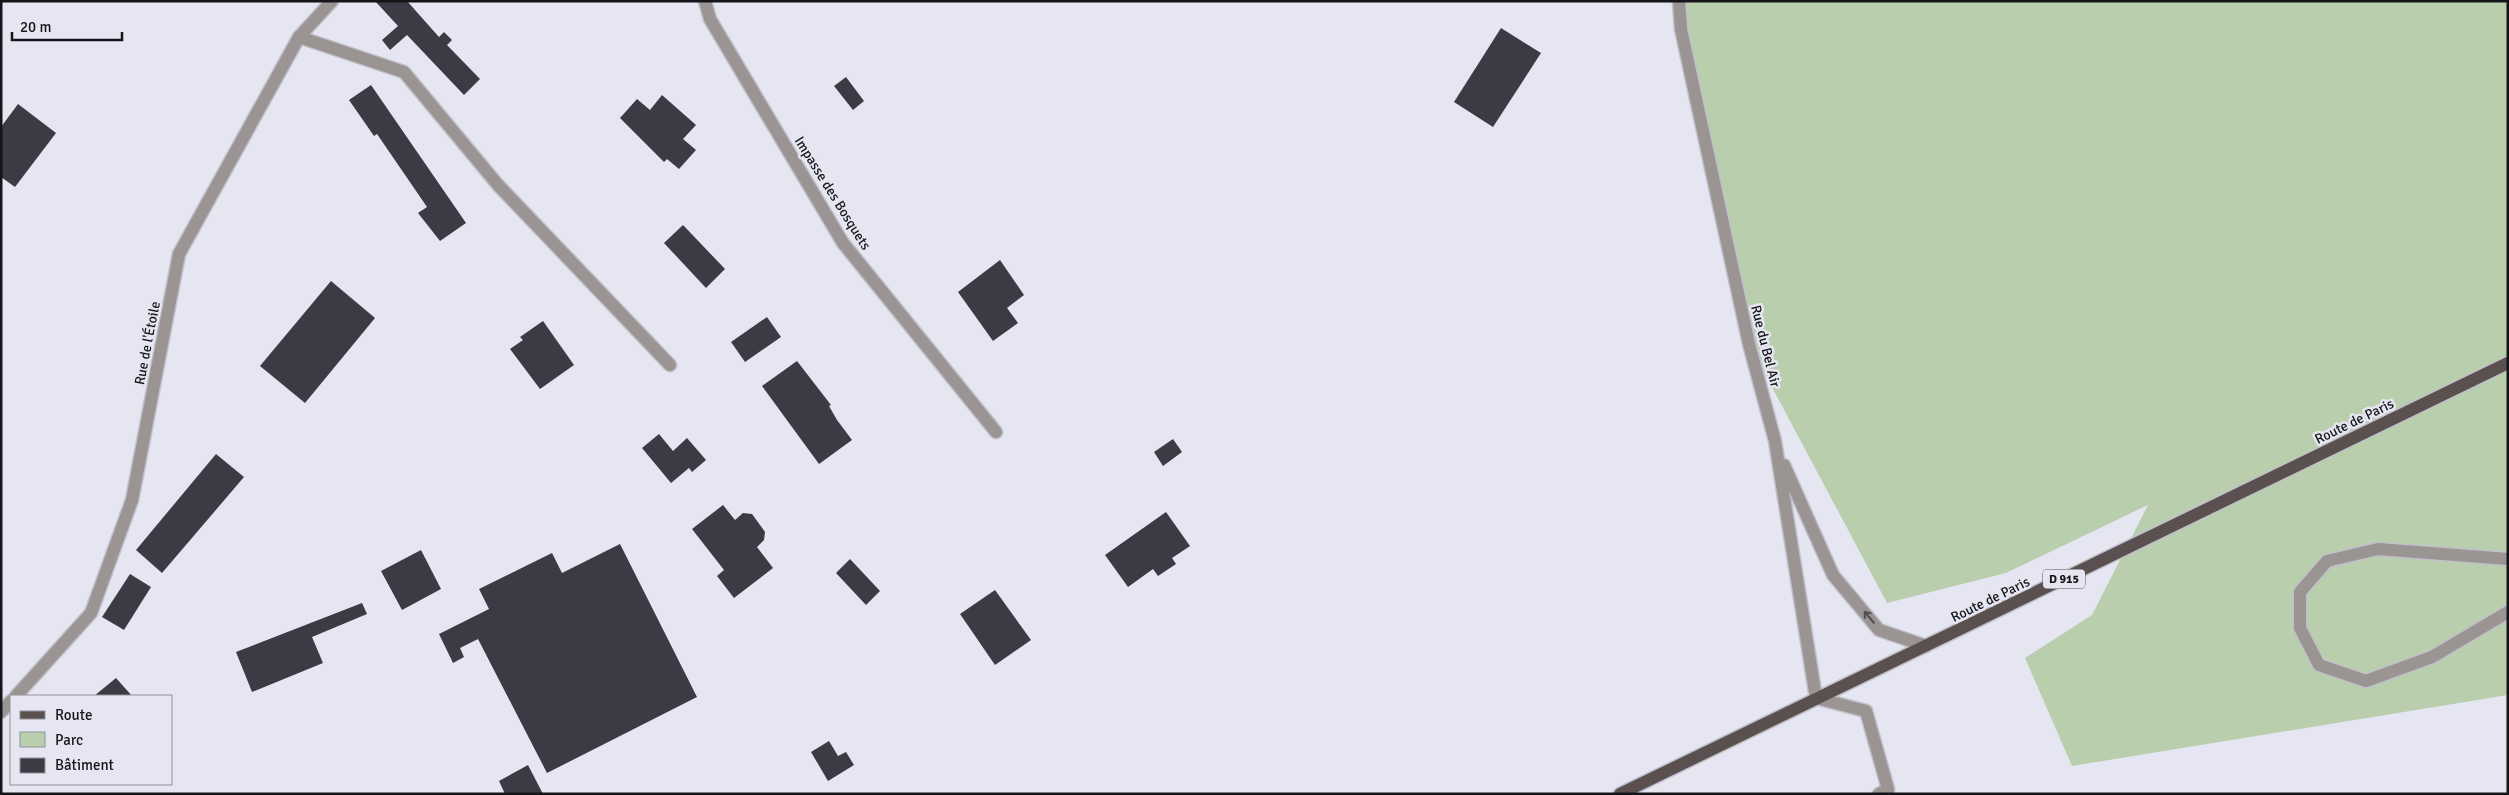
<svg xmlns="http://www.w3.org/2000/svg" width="2509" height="795" viewBox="0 0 2509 795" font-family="Signika,sans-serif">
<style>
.green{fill:#b8ceac}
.building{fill:#3b3b45}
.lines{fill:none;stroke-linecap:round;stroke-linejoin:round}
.lane-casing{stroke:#c0c0cb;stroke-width:15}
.street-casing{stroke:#c0c0cb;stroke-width:15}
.primary-casing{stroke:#c0c0cb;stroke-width:15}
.lane{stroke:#9a9493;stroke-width:12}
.street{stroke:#9a9493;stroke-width:12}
.primary{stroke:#5a504f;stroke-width:12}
.oneway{stroke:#514e50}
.labels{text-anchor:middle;stroke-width:5;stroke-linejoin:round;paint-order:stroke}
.shield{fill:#e6e6f2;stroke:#54545a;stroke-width:1}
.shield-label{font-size:12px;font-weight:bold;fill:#151519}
.street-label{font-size:14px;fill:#151519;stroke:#e6e6f2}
</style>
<rect width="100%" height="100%" fill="#e6e6f2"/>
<!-- green -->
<path class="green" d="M1679,1h829v694l-436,71 -47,-108 67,-43 56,-110 -142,68 -119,30 -138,-259z"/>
<!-- building -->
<g class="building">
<path d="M375,1h32l32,36 5,-5 8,8 -5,5 33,34 -16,16 -57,-60 -17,15 -8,-10 16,-14z"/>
<path d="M1501,28l40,25 -48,74 -39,-25z"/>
<path d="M846,77l18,24 -11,9 -19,-24z"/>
<path d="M371,85l95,138 -26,18 -22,-28 9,-6 -50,-73 -3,2 -25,-36z"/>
<path d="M662,95l34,30 -13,14 13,11 -17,19 -12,-10 -3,3 -44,-44 17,-19 13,11z"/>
<path d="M18,104l38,29 -41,54 -14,-10v-50z"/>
<path d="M683,225l42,44 -19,19 -42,-45z"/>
<path d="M1000,260l24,35 -17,13 11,15 -25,18 -35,-49z"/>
<path d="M331,281l44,37 -70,85 -45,-37z"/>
<path d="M767,317l14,20 -36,25 -14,-20z"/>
<path d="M543,321l31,44 -34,24 -30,-40 13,-9 -3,-3z"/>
<path d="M797,361l34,44 -2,1 8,14 15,20 -33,24 -57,-78z"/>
<path d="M659,434l14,17 14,-13 19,22 -14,12 -3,-4 -18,15 -29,-35z"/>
<path d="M1173,439l9,13 -19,14 -9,-14z"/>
<path d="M216,454l28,23 -82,96 -26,-23z"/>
<path d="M723,505l12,15 8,-7 9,1 13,18 -1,8 -7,7 16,21 -39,30 -17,-22 7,-6 -32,-41z"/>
<path d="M1166,512l24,34 -18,12 4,6 -18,12 -5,-7 -25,18 -23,-32z"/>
<path d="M620,544l77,153 -150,76 -69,-134 -18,9 4,9 -11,6 -14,-29 50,-25 -10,-20 73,-36 10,20z"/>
<path d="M421,550l20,39 -39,21 -21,-39z"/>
<path d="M850,559l30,32 -14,14 -30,-32z"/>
<path d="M130,574l21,13 -27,43 -22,-13z"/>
<path d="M995,590l36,50 -36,25 -35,-51z"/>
<path d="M362,603l5,11 -55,23 11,26 -71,29 -16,-40z"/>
<path d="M116,678l16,18h-38z"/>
<path d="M829,741l9,15 8,-4 8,13 -26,16 -17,-29z"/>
<path d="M528,765l15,29h-38l-6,-13z"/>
</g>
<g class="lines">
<defs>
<g id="lane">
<path d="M705,1l5,18 133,224 153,189"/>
<path d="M299,37l105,35 94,113 172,180"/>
<path d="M2508,559l-130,-10 -51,12 -27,31v36l19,37 47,16 66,-24 76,-45"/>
</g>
<g id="street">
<path d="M1679,1l2,28 68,315 26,97 41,257 50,13 22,78 -9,5"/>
<path d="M1784,465l49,110 46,55 47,16"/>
<path d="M16,696l75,-83 41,-113 47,-246 120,-217 33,-36"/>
<path d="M1,712l10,-11"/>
</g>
<path id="primary" d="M1620,794l888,-431"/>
</defs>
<!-- lane casing -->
<use href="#lane" class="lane-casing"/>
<!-- street casing -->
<use href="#street" class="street-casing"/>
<!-- primary casing -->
<use href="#primary" class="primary-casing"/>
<!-- lane -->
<use href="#lane" class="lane"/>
<!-- street -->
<use href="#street" class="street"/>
<!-- primary -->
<use href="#primary" class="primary"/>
</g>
<!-- one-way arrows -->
<defs><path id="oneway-shaft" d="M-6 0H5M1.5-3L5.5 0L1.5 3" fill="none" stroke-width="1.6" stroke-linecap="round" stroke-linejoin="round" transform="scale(1.25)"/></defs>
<use class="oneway" href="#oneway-shaft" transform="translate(1869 617) rotate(-130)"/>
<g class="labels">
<!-- shield labels -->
<rect class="shield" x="2043" y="569.5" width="42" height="19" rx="4"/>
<g class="shield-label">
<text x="2064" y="583">D 915</text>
</g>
<!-- street labels -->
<g class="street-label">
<text transform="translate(833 193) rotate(58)" y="5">Impasse des Bosquets</text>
<text transform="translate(147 343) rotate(-79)" y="5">Rue de l'Étoile</text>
<text transform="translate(1766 346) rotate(76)" y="5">Rue du Bel Air</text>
<text transform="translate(2354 421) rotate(-26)" y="5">Route de Paris</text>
<text transform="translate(1990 599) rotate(-26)" y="5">Route de Paris</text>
</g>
</g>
<!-- border -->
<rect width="2509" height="795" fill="none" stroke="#151519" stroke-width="5"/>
<!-- legend -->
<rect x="10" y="695" width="162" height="90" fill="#e6e6f2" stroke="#92929b"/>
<rect x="20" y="711" width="25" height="8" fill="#5a504f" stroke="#92929b"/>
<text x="55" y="720" font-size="15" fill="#151519">Route</text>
<rect x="20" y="732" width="25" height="15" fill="#b8ceac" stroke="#92929b"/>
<text x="55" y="745" font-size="15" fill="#151519">Parc</text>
<rect x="20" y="758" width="25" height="15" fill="#3b3b45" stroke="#92929b"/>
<text x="55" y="770" font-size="15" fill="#151519">Bâtiment</text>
<!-- scale -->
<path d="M12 32v8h110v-8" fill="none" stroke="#151519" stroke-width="2.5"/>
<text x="20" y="32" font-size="15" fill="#151519" stroke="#e6e6f2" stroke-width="4" paint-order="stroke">20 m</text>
</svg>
